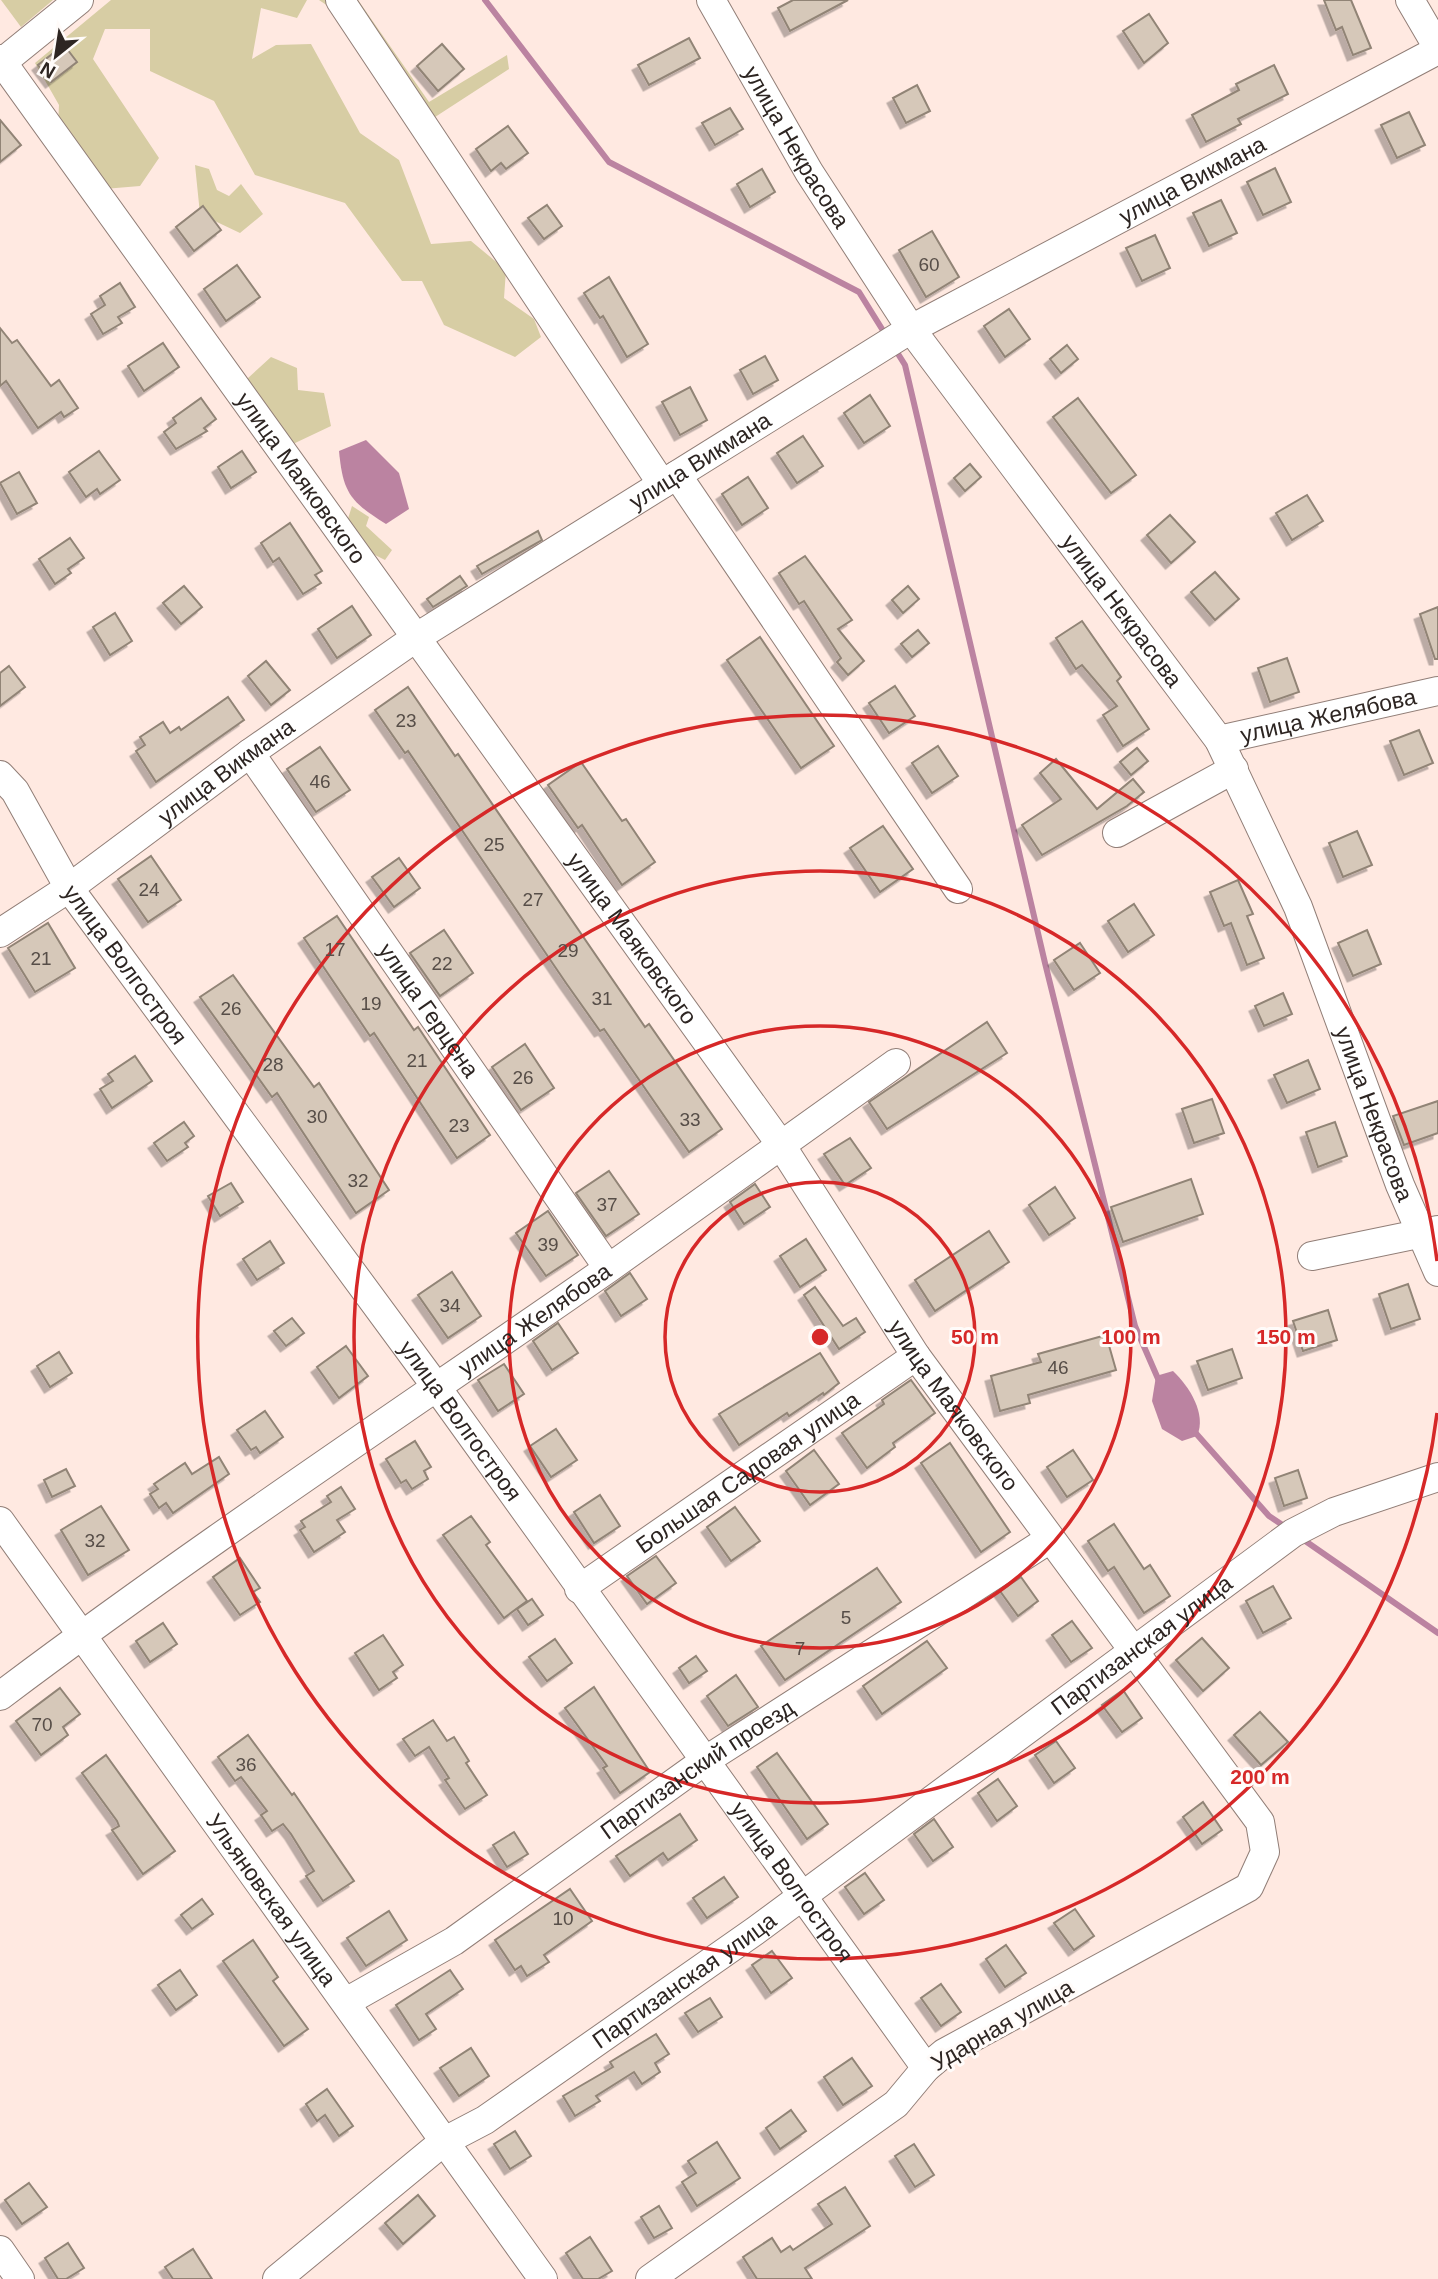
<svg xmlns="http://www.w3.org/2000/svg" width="1438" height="2279" viewBox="0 0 1438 2279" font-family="Arial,sans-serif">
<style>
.green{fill:#d7cda4}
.water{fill:#bb83a1}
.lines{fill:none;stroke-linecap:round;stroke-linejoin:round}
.stream{stroke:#bb83a1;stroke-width:6}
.building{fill:#d6c8b9;stroke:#918476;stroke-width:2;filter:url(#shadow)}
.minor-casing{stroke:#917e77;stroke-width:30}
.minor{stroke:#fff;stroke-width:28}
.ring{fill:none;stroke:#d62828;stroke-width:3.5}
.labels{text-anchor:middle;stroke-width:6;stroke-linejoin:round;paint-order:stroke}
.number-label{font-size:19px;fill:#574e48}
.street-label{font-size:23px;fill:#2d2522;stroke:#fffbf9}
.centre{fill:#d62828;stroke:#fffbf9;stroke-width:3.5}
.ring-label{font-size:21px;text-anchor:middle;font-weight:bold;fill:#d62828;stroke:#fffbf9;stroke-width:6;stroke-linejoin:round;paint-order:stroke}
</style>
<defs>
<filter id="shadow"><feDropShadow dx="-5.5" dy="5.5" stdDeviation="0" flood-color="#0004"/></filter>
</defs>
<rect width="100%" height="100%" fill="#ffe9e1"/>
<!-- green -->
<g class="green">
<path d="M1,0h52l-32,27z"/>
<path d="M111,0h196l-10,18 -36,-10 -9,51 24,-14 35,-1 49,89 39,27 32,84 40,-3 35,29 -2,28 30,21 7,18 -26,20 -71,-32 -22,-44h-20l-57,-78 -90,-28 -41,-74 -64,-30v-42h-45l-12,30 66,99 -19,28 -36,3 -46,-65 1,-19 -24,-42z"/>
<path d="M319,0h39l71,102 78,-47 2,14 -77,50 -67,-88z"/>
<path d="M195,165l14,4 8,21 12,6 12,-12 22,30 -23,19 -40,-19z"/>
<path d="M271,357l26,11 1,22 26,3 7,33 -38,18 -46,-65z"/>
<path d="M352,506l17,11 -3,9 26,24 -7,10 -12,-6 -27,-29z"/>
</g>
<!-- water -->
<g class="water">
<path d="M366,440l33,33 10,36 -23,15c-35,-22 -43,-30 -47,-73z"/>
<path d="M1173,1371c16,15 34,43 24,65l-15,5 -20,-12 -10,-28 4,-25z"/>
</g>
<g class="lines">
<!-- stream -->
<g class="stream">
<path d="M485,0l124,162 250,130 28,45"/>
<path d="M895,349l10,16 140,598 90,363 24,55"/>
<path d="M1193,1430l76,86 18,12"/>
<path d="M1301,1538l137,95"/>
</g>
</g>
<!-- building -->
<g class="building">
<path d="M793,0h55l-58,31 -12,-23z"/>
<path d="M1324,0h27l20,48 -18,7 -11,-28 -6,3z"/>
<path d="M1149,14l19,29 -24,20 -21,-32z"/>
<path d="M689,38l11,20 -51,27 -11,-20z"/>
<path d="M442,44l22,25 -26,22 -21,-25z"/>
<path d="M64,45l13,17 -26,20 -13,-17z"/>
<path d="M1274,65l14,29 -50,25 3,5 -35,18 -14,-27 47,-25 -3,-6z"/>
<path d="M917,85l13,26 -24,12 -13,-25z"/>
<path d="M730,108l13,21 -28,16 -13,-22z"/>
<path d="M1409,112l16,33 -28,13 -16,-33z"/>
<path d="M0,120l21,25 -21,17z"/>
<path d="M508,126l20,27 -22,16 -5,-6 -10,8 -15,-22z"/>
<path d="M1275,168l16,34 -28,13 -16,-33z"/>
<path d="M762,169l13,23 -25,15 -13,-23z"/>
<path d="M1221,200l16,33 -28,13 -16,-33z"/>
<path d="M547,205l15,21 -18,13 -16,-21z"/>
<path d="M203,206l18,24 -27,21 -18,-24z"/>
<path d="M932,231l27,46 -33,20 -27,-47z"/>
<path d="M1155,235l15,33 -28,13 -16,-33z"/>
<path d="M237,265l23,32 -34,24 -22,-32z"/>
<path d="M609,277l39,67 -21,13 -24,-41 -3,2 -16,-25z"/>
<path d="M120,283l15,24 -17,10 4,6 -19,11 -12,-20 14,-9 -5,-9z"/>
<path d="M1009,309l21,30 -25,18 -21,-31z"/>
<path d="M0,328l12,15 5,-3 34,46 8,-6 19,28 -14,9 -3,-5 -23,16 -32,-47 -6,5z"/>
<path d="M163,343l16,24 -35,24 -16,-25z"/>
<path d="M1067,345l11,14 -17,14 -11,-14z"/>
<path d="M765,356l13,24 -25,14 -13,-24z"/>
<path d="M690,387l17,33 -27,15 -18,-33z"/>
<path d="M870,395l20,31 -26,17 -20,-30z"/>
<path d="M201,398l15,21 -12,9 3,3 -31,18 -12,-17 12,-9 -3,-5z"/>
<path d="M1078,398l58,77 -25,18 -58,-76z"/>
<path d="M803,436l20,30 -26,17 -20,-30z"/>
<path d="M99,451l21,29 -20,14 -3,-5 -11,8 -17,-25z"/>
<path d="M242,451l14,21 -25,16 -13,-21z"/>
<path d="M970,464l11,13 -16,14 -11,-13z"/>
<path d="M19,472l18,31 -20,11 -17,-31z"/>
<path d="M748,477l20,31 -26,17 -20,-31z"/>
<path d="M1307,495l16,26 -31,19 -16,-27z"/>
<path d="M1170,515l25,27 -24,21 -24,-28z"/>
<path d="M290,523l32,48 -7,4 6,8 -18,11 -24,-36 -6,4 -12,-19z"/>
<path d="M538,531l4,9 -60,34 -5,-8z"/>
<path d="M70,538l14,20 -16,11 3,4 -16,11 -16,-25z"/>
<path d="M805,556l47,64 -14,9 26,32 -16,14 -11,-13 4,-4 -37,-57 -5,3 -20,-31z"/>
<path d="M1215,572l24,27 -24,21 -24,-28z"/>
<path d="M460,576l7,10 -34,21 -6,-8z"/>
<path d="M184,586l18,21 -21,17 -18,-21z"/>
<path d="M908,586l11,13 -16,14 -11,-13z"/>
<path d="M352,606l19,29 -34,23 -19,-29z"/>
<path d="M1438,607v52h-3l-15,-45z"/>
<path d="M115,613l17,28 -22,14 -17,-28z"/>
<path d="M1082,621l39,56 -4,4 32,48 -26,17 -20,-31 14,-9 -35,-41 -6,4 -20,-31z"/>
<path d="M918,630l11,13 -17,14 -11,-13z"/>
<path d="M760,637l74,109 -33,22 -74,-108z"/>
<path d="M1287,658l12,34 -29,10 -12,-34z"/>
<path d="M266,661l24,29 -19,15 -23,-29z"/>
<path d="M9,666l16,21 -25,19v-33z"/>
<path d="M895,686l20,30 -26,17 -20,-30z"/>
<path d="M408,687l47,69 3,-2 187,273 4,-3 73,105 -33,23 -85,-123 -4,2 -34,-48 -158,-232 -3,2 -30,-43z"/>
<path d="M228,697l16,23 -88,62 -20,-31 9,-6 -5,-8 23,-15 7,11 9,-6 2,3z"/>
<path d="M1419,730l14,33 -29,12 -14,-34z"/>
<path d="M938,746l20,30 -26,17 -20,-30z"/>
<path d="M320,747l30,43 -34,22 -29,-43z"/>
<path d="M1137,748l11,13 -17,14 -11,-13z"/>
<path d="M1056,759l41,50 36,-30 11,13 -17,14 -85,49 -20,-30 39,-26 -21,-26z"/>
<path d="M581,762l41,59 4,-2 29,43 -33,23 -40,-60 -4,3 -30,-43z"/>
<path d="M883,826l30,43 -33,23 -30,-44z"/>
<path d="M1357,831l15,34 -29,12 -14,-34z"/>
<path d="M151,856l30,44 -33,22 -30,-43z"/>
<path d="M399,858l21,30 -26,19 -22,-30z"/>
<path d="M1238,880l15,34 -6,2 17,42 -17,7 -16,-42 -7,3 -14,-34z"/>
<path d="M1134,904l20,31 -26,17 -20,-31z"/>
<path d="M337,916l77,114 4,-3 72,108 -33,23 -83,-125 -4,3 -66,-98z"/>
<path d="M48,923l27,45 -40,24 -27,-44z"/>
<path d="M444,930l29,43 -33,23 -30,-43z"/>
<path d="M1367,930l14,34 -28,12 -15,-33z"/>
<path d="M1080,943l20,30 -26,17 -20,-30z"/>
<path d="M233,975l81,112 5,-4 70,107 -33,23 -79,-120 -5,4 -72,-100z"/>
<path d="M1283,993l9,21 -28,12 -9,-20z"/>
<path d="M987,1022l20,31 -120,76 -18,-27z"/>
<path d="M525,1044l29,44 -33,22 -29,-43z"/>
<path d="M135,1056l17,25 -40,27 -12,-19 13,-8 -5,-7z"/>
<path d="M1308,1060l12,29 -33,14 -13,-28z"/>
<path d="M1212,1099l12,34 -30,10 -12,-34z"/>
<path d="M1438,1101v32l-34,12 -11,-29z"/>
<path d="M184,1122l10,14 -9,7 3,4 -21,14 -13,-18z"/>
<path d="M1335,1122l12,34 -29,11 -12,-35z"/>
<path d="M850,1138l21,30 -26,17 -21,-31z"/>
<path d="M609,1171l30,43 -33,22 -30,-43z"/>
<path d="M1191,1179l12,35 -80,28 -12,-35z"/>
<path d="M231,1183l12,19 -23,14 -12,-20z"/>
<path d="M755,1184l15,23 -26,17 -14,-22z"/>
<path d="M1055,1187l20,31 -26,17 -20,-30z"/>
<path d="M548,1211l30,44 -32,21 -30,-43z"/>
<path d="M989,1231l20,31 -74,49 -20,-31z"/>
<path d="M806,1239l20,31 -26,17 -20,-31z"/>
<path d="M270,1241l14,22 -27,17 -14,-21z"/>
<path d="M452,1272l29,44 -33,22 -30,-43z"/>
<path d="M630,1273l17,26 -26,17 -16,-25z"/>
<path d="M1408,1284l12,35 -29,10 -12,-35z"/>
<path d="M815,1287l28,39 13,-8 9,14 -26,17 -35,-54z"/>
<path d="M1328,1310l9,30 -34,11 -10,-30z"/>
<path d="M292,1318l12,15 -18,13 -12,-15z"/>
<path d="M558,1323l20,30 -26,17 -19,-29z"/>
<path d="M1106,1335l10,35 -88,25 2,8 -30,8 -9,-35 50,-14 -3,-8z"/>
<path d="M346,1346l22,30 -29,22 -22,-31z"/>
<path d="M1232,1349l10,29 -34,12 -11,-29z"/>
<path d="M59,1352l13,21 -22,14 -13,-21z"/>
<path d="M820,1353l19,30 -15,12 -1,-2 -34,23 -2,-3 -48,32 -20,-31z"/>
<path d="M504,1364l20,30 -26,17 -20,-31z"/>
<path d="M911,1380l24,33 -42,30 2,4 -28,21 -25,-35 42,-29 -2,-4z"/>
<path d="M265,1411l18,26 -23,16 -4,-6 -5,3 -14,-20z"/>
<path d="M556,1429l21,31 -26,17 -21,-31z"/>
<path d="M415,1441l16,26 -7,4 4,8 -16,10 -6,-9 -5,3 -15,-24z"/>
<path d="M950,1443l60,89 -29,20 -60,-89z"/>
<path d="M814,1450l25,34 -29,21 -24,-34z"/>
<path d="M1073,1450l20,30 -26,17 -20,-30z"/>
<path d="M219,1457l10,17 -56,39 -7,-10 -7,5 -9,-14 8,-5 -4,-5 31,-21 7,11z"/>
<path d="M66,1469l9,17 -23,11 -8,-17z"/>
<path d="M1298,1470l9,28 -23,8 -9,-28z"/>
<path d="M341,1487l14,22 -18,11 8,12 -31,20 -14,-22 5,-3 -4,-6 30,-19 -4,-6z"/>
<path d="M600,1495l20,31 -26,17 -20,-31z"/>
<path d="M101,1506l28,44 -41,25 -27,-45z"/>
<path d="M735,1507l25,34 -29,20 -24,-34z"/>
<path d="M471,1516l19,26 -4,3 41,56 -23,17 -61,-83z"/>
<path d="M1114,1524l30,45 6,-4 20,31 -26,17 -30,-46 -6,4 -20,-30z"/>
<path d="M656,1556l20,27 -29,21 -20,-28z"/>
<path d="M240,1558l20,30 -7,4 7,10 -20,13 -27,-38z"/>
<path d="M877,1568l24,34 -116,78 -24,-34z"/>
<path d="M1021,1577l17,24 -20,15 -18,-25z"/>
<path d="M1273,1586l18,32 -28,15 -17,-32z"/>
<path d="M532,1599l11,16 -15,10 -11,-16z"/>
<path d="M1072,1621l20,27 -21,14 -19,-27z"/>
<path d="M163,1623l14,21 -27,18 -14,-21z"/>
<path d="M383,1635l20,30 -10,7 4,6 -18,12 -24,-37z"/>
<path d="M1202,1638l27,30 -26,23 -27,-31z"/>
<path d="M555,1639l17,24 -25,18 -18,-24z"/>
<path d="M927,1641l20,27 -65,46 -19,-28z"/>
<path d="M696,1656l11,15 -18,12 -10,-15z"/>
<path d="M736,1675l22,32 -30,19 -21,-30z"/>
<path d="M594,1687l56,85 -30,21 -17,-25 4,-2 -42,-58z"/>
<path d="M60,1688l20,26 -17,13 5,8 -27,20 -25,-34z"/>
<path d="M1123,1690l19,28 -20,14 -20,-27z"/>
<path d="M1260,1712l28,30 -27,23 -27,-30z"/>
<path d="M433,1720l14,21 7,-4 15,24 -3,2 21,32 -22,14 -20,-29 4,-2 -20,-31 -14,9 -12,-17z"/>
<path d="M248,1735l44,60 2,-2 60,88 -31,20 -17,-25 8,-5 -23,-37 -8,-10 -11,7 -11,-16 6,-4 -26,-34 -6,4 -17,-24z"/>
<path d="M1056,1741l19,27 -21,15 -19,-28z"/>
<path d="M777,1753l51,71 -21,15 -50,-72z"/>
<path d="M106,1755l69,96 -32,23 -31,-44 7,-4 -2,-5 -35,-48z"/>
<path d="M998,1779l19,27 -20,15 -19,-28z"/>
<path d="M1203,1802l19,28 -20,14 -19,-27z"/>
<path d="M680,1814l17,26 -29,20 -5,-7 -33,23 -14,-20z"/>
<path d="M934,1819l19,28 -20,14 -19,-27z"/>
<path d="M514,1832l14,22 -21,13 -14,-22z"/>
<path d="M865,1873l19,27 -20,14 -19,-27z"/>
<path d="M724,1877l14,20 -31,21 -14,-20z"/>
<path d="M570,1889l22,32 -48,34 5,7 -22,14 -6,-10 -6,4 -20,-30z"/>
<path d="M202,1899l11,15 -21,15 -11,-14z"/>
<path d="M1075,1909l19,27 -20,14 -20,-27z"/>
<path d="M389,1911l18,29 -41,26 -19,-28z"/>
<path d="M253,1940l25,37 -5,4 35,48 -24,17 -61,-85z"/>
<path d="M1006,1945l20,28 -21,14 -19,-28z"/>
<path d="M772,1951l20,27 -21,15 -19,-28z"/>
<path d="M180,1970l17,25 -21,15 -18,-25z"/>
<path d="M450,1970l13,19 -37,25 10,15 -17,11 -23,-35z"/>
<path d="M941,1984l20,28 -20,14 -20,-28z"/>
<path d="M710,1998l12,19 -24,15 -13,-19z"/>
<path d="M656,2034l13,20 -14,9 5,9 -18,12 -8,-12 -38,24 4,5 -25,15 -12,-20 50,-29 -3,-5z"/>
<path d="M471,2048l18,28 -30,20 -19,-28z"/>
<path d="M852,2058l20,28 -29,19 -19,-28z"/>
<path d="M327,2089l26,37 -14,10 -14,-21 -8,6 -11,-17z"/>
<path d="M791,2110l15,21 -26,18 -14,-21z"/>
<path d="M515,2131l16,25 -21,13 -16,-25z"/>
<path d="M717,2142l23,36 -43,28 -15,-24 14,-9 -8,-12z"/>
<path d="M914,2144l20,31 -19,12 -20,-31z"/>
<path d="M29,2183l18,24 -25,17 -17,-24z"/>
<path d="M845,2187l25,39 -65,42 7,11h-55l-14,-22 29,-19 9,14 9,-6 3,4 39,-26 -14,-20z"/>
<path d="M418,2195l17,21 -32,28 -18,-21z"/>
<path d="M659,2206l13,22 -18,10 -13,-21z"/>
<path d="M590,2237l22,34 -14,8h-15l-17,-26z"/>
<path d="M68,2243l16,25 -18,11h-8l-13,-21z"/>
<path d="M193,2249l19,30h-39l-8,-12z"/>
</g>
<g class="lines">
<defs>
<g id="minor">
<path d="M340,0l322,484"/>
<path id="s1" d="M711,0l98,172 102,157 308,411 79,167 102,278 38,87"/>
<path d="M1410,0l28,48"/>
<path id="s2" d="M0,59l781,1086 135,211 344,466 5,30 -16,35 -305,166 -18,15 -30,36 -246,175"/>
<path d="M0,64l79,-64"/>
<path d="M677,475l281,414"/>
<path id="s3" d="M1219,740l219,-49"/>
<path id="s4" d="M250,753l358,515"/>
<path id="s5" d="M0,775l15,16 54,97 366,497 491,683"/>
<path d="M1117,833l117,-64"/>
<path id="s6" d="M0,933l69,-45 181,-135 167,-116 494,-308 527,-279"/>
<path d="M1312,1256l126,-26"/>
<path id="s7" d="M0,1521l543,758"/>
<path id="s8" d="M579,1589l337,-233"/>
<path id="s9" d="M0,1696c198,-149 405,-286 609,-428 96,-68 191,-137 287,-205"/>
<path id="s10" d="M346,2002l108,-61 249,-179 347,-223"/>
<path d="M0,2250l20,29"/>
<path id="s11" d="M277,2279l166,-137 42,-22 270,-189 538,-398 41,-21 104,-35"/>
</g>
</defs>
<!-- minor casing -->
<use href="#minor" class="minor-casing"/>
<!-- minor -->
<use href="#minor" class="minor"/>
</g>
<!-- distance rings -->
<g class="ring">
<circle cx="820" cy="1337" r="155"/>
<circle cx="820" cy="1337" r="311"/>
<circle cx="820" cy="1337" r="466"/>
<path d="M1437 1413A622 622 0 1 1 1437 1261"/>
</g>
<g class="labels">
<!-- number labels -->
<g class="number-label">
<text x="929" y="271">60</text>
<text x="406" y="727">23</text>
<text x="320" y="788">46</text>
<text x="494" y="851">25</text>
<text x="149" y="896">24</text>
<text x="533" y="906">27</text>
<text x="335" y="956">17</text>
<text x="568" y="957">29</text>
<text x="41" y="965">21</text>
<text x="442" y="970">22</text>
<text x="602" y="1005">31</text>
<text x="371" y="1010">19</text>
<text x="231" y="1015">26</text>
<text x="417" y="1067">21</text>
<text x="273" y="1071">28</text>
<text x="523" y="1084">26</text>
<text x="317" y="1123">30</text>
<text x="690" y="1126">33</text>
<text x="459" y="1132">23</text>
<text x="358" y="1187">32</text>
<text x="607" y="1211">37</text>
<text x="548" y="1251">39</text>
<text x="450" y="1312">34</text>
<text x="1058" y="1374">46</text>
<text x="95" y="1547">32</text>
<text x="846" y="1624">5</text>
<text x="800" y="1655">7</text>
<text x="42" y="1731">70</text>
<text x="246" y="1771">36</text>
<text x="563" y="1925">10</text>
</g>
<!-- street labels -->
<g class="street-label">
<text dy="8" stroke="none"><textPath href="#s1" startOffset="170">улица Некрасова</textPath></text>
<text dy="8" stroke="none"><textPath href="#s6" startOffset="1412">улица Викмана</textPath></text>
<text dy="8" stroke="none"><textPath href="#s6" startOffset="845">улица Викмана</textPath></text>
<text dy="8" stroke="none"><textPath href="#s2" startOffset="516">улица Маяковского</textPath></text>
<text dy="8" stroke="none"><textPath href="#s1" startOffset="737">улица Некрасова</textPath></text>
<text dy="8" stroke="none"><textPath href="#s3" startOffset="112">улица Желябова</textPath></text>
<text dy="8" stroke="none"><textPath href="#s6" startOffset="278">улица Викмана</textPath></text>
<text dy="8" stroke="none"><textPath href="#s2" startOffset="1083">улица Маяковского</textPath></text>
<text dy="8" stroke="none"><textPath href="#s5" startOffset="228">улица Волгостроя</textPath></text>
<text dy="8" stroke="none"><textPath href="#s4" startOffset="313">улица Герцена</textPath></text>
<text dy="8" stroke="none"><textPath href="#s1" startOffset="1304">улица Некрасова</textPath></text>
<text dy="8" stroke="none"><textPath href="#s9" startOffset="654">улица Желябова</textPath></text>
<text dy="8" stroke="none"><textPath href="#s2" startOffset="1650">улица Маяковского</textPath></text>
<text dy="8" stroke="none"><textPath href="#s5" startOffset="794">улица Волгостроя</textPath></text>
<text dy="8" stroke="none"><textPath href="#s8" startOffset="205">Большая Садовая улица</textPath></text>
<text dy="8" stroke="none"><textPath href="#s11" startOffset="1073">Партизанская улица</textPath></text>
<text dy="8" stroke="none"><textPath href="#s10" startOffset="422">Партизанский проезд</textPath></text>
<text dy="8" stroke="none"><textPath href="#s5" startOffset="1362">улица Волгостроя</textPath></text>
<text dy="8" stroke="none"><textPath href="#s7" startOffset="466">Ульяновская улица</textPath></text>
<text dy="8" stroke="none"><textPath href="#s11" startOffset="506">Партизанская улица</textPath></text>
<text transform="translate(1002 2025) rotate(-30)" y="8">Ударная улица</text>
</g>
</g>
<circle cx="820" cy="1337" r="10" class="centre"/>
<g class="ring-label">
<text x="975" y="1344">50 m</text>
<text x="1131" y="1344">100 m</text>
<text x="1286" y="1344">150 m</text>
<text x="1260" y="1784">200 m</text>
</g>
<!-- north arrow -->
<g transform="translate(56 56) rotate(210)" stroke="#fffbf9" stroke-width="5" paint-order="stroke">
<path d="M0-5L12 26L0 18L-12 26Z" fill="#2d2522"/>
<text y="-10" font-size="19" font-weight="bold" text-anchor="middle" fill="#2d2522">N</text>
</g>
</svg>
